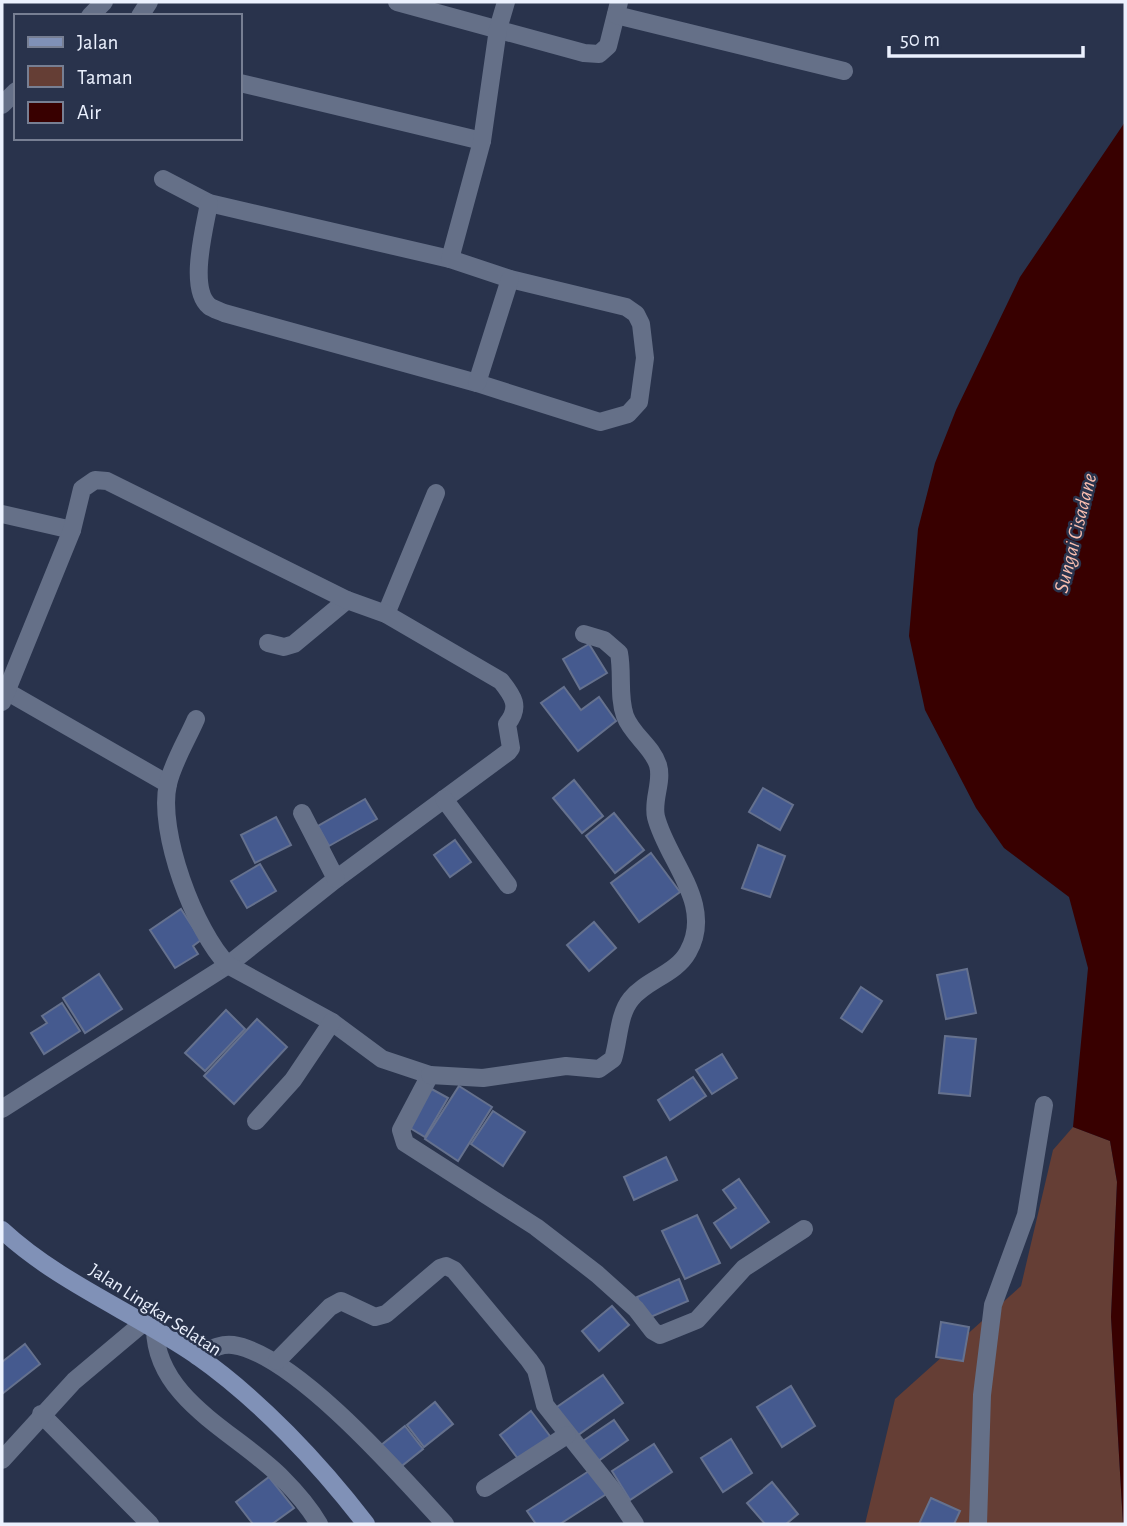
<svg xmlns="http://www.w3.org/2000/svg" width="1127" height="1526" viewBox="0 0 1127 1526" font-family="'Alegreya Sans',sans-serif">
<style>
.green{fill:#653e35}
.water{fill:#380000}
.building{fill:#455a8f;stroke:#65718e;stroke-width:2}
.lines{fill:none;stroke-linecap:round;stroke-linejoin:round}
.street{stroke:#657088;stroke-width:18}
.secondary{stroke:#8091b7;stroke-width:18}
.labels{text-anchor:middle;stroke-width:5;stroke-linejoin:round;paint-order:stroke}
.street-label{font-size:19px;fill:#ebf1fe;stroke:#29334c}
.water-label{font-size:21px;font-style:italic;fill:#f8bdaf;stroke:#29334c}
</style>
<rect width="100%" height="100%" fill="#29334c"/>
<!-- green -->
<path class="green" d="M1073,1127l37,14 7,41 -6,135 12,207h-258l30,-125 126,-113 32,-136z"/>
<!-- water -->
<path class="water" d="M1125,122v1402h-2l-12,-207 6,-135 -7,-41 -37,-14 15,-159 -19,-71 -65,-49 -28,-40 -51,-98 -16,-74 9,-107 17,-66 21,-53 64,-133z"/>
<!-- building -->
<g class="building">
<path d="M589,644l18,29 -27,16 -17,-30z"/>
<path d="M564,687l17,23 18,-13 17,24 -38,30 -37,-48z"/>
<path d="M574,780l29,36 -21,17 -29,-35z"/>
<path d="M763,788l30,17 -13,25 -31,-18z"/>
<path d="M365,799l12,20 -48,27 -11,-20z"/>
<path d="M614,813l30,37 -29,23 -29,-37z"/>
<path d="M276,817l15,28 -36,18 -14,-28z"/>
<path d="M455,840l16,22 -21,15 -16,-22z"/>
<path d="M758,845l27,11 -15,41 -28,-9z"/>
<path d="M651,853l29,39 -41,30 -28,-39z"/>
<path d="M260,864l16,27 -29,17 -16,-27z"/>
<path d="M181,909l20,31 -8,6 5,8 -23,14 -25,-38z"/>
<path d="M594,922l22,26 -27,23 -22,-26z"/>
<path d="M967,969l9,44 -30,6 -9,-44z"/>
<path d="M99,974l23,35 -37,24 -22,-35z"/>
<path d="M861,987l21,14 -20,31 -21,-14z"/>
<path d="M62,1003l18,28 -36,23 -13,-21 16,-10 -5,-7z"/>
<path d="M226,1010l19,19 -40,42 -20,-18z"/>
<path d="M257,1019l30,28 -53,57 -30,-28z"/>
<path d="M945,1036l31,3 -6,57 -31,-3z"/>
<path d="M722,1054l15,24 -25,16 -16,-24z"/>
<path d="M693,1077l13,19 -36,24 -12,-20z"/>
<path d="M459,1086l33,21 -34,54 -33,-22z"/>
<path d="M428,1087l20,11 -23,39 -20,-12z"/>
<path d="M493,1111l32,21 -22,34 -32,-22z"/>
<path d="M666,1157l11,23 -43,20 -10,-23z"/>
<path d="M739,1179l30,43 -38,26 -17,-25 22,-15 -13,-18z"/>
<path d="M697,1215l23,48 -35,16 -23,-48z"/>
<path d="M679,1279l9,22 -42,18 -9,-22z"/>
<path d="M612,1306l17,19 -30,26 -17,-20z"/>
<path d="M941,1322l28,5 -6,34 -27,-4z"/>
<path d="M25,1344l15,20 -38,30v-32z"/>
<path d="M603,1375l20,28 -49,35 -20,-29z"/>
<path d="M791,1386l24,40 -33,21 -25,-40z"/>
<path d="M435,1402l18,22 -29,23 -17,-22z"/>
<path d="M531,1411l22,29 -31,24 -22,-29z"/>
<path d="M614,1420l14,20 -34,24 -14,-21z"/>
<path d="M405,1426l18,23 -25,20 -18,-23z"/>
<path d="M731,1439l21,34 -29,19 -22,-34z"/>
<path d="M654,1444l18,28 -42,28 -18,-29z"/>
<path d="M592,1469l16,24 -48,31h-24l-9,-13z"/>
<path d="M269,1477l25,31 -22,16h-19l-17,-22z"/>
<path d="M772,1482l26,32 -12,10h-21l-18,-21z"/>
<path d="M931,1498l29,13 -6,13h-35z"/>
</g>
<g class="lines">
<!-- street -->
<g class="street">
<path d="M397,2l187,51 15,1 9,-8 11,-44"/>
<path d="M616,15l228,56"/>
<path d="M90,16l14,-14"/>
<path d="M140,16l9,-14"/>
<path d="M240,83l242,58"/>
<path d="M2,105l14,-14"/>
<path d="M163,179l46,24 241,56"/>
<path d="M209,203c-4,24 -21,85 0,103 4,3 11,5 15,7l253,70 123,39 28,-8 11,-12 6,-44 -4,-34 -5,-10 -10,-7 -116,-28 -60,-20 32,-118 16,-112 8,-27"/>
<path d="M477,383l33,-104"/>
<path d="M2,514l70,16"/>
<path d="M386,614l50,-121"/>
<path d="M268,643l16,4 10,-3 53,-44"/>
<path d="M6,691l162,93"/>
<path d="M2,702l70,-172 10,-41 13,-9 12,1 240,119 39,14 115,67c12,15 20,26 6,43l4,24 -3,4 -172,127 -108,86 -226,144"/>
<path d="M196,719c-9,21 -23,43 -28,65 -11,47 27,148 60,181l104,57 50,37 48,16 -29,55 4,13 131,84 61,47 39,35 17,22 7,4 37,-15 47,-52 60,-39"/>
<path d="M444,799l64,86"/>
<path d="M302,813l34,66"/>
<path d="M430,1075l53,3 83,-12 33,3 14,-10c6,-18 5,-44 18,-60 15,-19 45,-25 57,-47 27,-48 -21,-91 -32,-135 -4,-17 7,-35 2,-52 -6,-19 -26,-30 -33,-49 -7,-20 -2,-42 -6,-63l-15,-13 -20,-6"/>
<path d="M256,1121l37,-41 39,-58"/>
<path d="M155,1329c1,71 83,104 127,149 14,14 27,29 37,46"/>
<path d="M197,1356c11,-5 23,-13 36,-11 62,9 169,132 212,179"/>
<path d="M277,1361l53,-54 11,-6 34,16 11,-3 54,-46 6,-2 8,4 75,90 7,10 9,35 66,83 24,36"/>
<path d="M41,1414l109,110"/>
<path d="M2,1460l72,-79 69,-58"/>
<path d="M485,1488l82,-53"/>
<path d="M978,1524l4,-129 11,-90 33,-90 18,-110"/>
</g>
<!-- secondary -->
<path class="secondary" d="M2,1230c56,52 131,82 194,125 63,44 123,108 170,169"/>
</g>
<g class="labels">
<!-- street labels -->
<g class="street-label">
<text transform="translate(156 1309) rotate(33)" y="7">Jalan Lingkar Selatan</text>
</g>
<!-- water labels -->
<g class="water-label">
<text transform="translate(1075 533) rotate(-76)" y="7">Sungai Cisadane</text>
</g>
</g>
<!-- border -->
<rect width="1127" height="1526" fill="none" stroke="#ebf1fe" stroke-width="7"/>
<!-- legend -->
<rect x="14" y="14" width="228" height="126" fill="#29334c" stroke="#777f93" stroke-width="2"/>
<rect x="28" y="37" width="35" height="10" fill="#8091b7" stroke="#777f93" stroke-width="2"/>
<text x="77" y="49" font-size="21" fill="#ebf1fe">Jalan</text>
<rect x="28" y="66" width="35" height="21" fill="#653e35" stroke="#777f93" stroke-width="2"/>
<text x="77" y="84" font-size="21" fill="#ebf1fe">Taman</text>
<rect x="28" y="102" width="35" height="21" fill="#380000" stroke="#777f93" stroke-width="2"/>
<text x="77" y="119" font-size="21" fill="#ebf1fe">Air</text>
<!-- scale -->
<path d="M889 46v10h194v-10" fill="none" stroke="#ebf1fe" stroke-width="3.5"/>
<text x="900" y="46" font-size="21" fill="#ebf1fe" stroke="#29334c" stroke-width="5" paint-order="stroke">50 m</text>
</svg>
